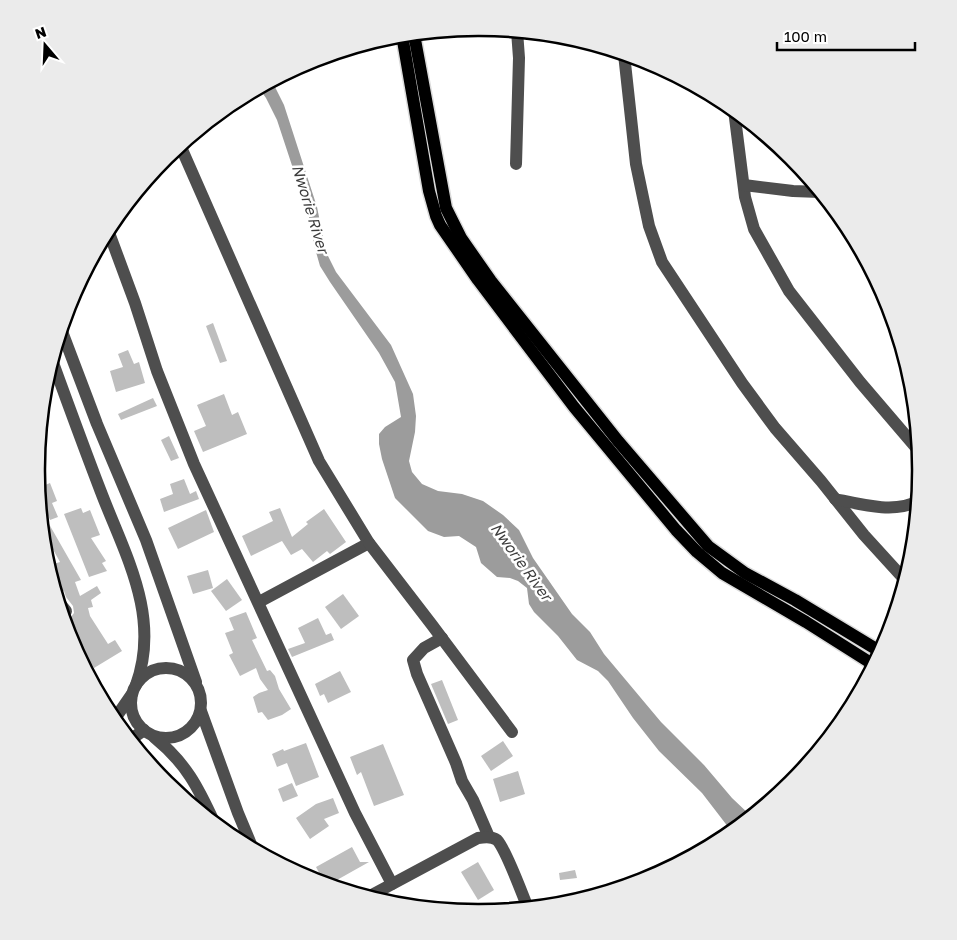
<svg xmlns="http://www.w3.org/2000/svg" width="957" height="940" viewBox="0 0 957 940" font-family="'Golos Text',sans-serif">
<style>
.water{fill:#9c9c9c}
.building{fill:#bebebe}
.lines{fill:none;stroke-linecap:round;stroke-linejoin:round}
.major-casing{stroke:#dbdbdb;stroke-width:15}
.minor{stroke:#4e4e4e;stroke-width:12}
.major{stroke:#000;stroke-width:12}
.labels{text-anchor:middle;stroke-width:5;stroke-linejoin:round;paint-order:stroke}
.water-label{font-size:15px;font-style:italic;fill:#3d3d3d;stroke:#fff}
.rim{fill:none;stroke:#000;stroke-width:2.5}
</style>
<rect width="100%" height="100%" fill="#fff"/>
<!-- water -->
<path class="water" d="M272,81l12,24 33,102 9,45 10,20 55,73 22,49 3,22 -1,16 -6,29 3,11 10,12 16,7 24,3 21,7 20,14 16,15 14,28 39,56 18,18 14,22 57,68 43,43 28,33 19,18 -19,16 -30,-39 -43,-42 -26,-33 -25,-37 -10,-10 -21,-11 -19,-24 -24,-24 -5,-8 -2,-16 -9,-7 -8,-3 -13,-1 -16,-14 -5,-16 -17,-11 -15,1 -16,-6 -33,-33 -13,-39 -3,-15v-10l6,-7 16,-10 -6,-35 -16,-29 -49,-71 -10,-16 -6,-21 -5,-28 -32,-97 -11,-22 -7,-10z"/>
<!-- building -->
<g class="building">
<path d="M213,323l14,38 -7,2 -14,-37z"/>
<path d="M128,350l6,14 5,-2 6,21 -29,9 -6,-21 13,-4 -5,-13z"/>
<path d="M224,394l8,21 6,-3 9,22 -44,18 -9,-21 12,-5 -9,-21z"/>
<path d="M153,398l4,8 -36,14 -3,-6z"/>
<path d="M169,436l10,22 -8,3 -10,-21z"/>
<path d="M184,479l6,15 6,-3 3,8 -35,13 -4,-13 13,-5 -3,-10z"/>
<path d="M50,483l7,18 -5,2 6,14 -8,3 -6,-14 -4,2 -2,-20z"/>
<path d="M81,508l2,5 7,-3 10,25 -9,3 15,23 -4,2 5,8 -18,6 -25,-63z"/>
<path d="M280,508l12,29 16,-13 -2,-2 18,-13 22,33 -16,12 -3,-3 -14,11 -11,-13 -11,6 -9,-14 -31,15 -9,-20 31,-15 -4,-9z"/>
<path d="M206,510l8,22 -36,17 -10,-21z"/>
<path d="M49,524l32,56 -6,2 5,14 17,-10 4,7 -10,7 2,7 -5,1 2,8 18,28 7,-4 7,11 -28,17 -20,-31 -5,-11 4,-2 -2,-7 3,-4 -1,-7 -7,-9 -2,-6 -8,2 -9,-27 13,-4 -10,-18 -6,3 -2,-19z"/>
<path d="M208,570l5,18 -20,6 -6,-18z"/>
<path d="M227,579l15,21 -16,11 -15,-20z"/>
<path d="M343,594l16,22 -18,13 -16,-22z"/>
<path d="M246,612l11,26 -5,2 15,31 3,-1 5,6 4,13 12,20 -9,6 -14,5 -6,-8 -4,1 -5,-16 6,-4 9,-3 -8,-11 -4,-11 -16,8 -11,-21 4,-2 -8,-20 9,-3 -5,-12z"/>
<path d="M318,618l8,17 5,-2 3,7 -42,17 -4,-8 17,-6 -7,-15z"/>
<path d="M340,671l11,21 -23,11 -4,-9 -4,2 -5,-12z"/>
<path d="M442,680l16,40 -10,4 -17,-40z"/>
<path d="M503,741l10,15 -22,15 -10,-15z"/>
<path d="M306,743l13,34 -23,9 -9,-23 -10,4 -5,-13 11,-5 1,2z"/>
<path d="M383,744l21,51 -30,11 -13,-34 -4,3 -7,-18z"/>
<path d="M518,771l7,23 -25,8 -7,-23z"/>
<path d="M292,783l6,13 -15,6 -5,-13z"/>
<path d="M333,798l6,15 -15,6 5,7 -19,13 -14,-21 20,-14z"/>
<path d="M352,847l8,15h9l-41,23 -3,-1 -9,-17z"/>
<path d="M478,862l16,28 -16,10 -17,-28z"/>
<path d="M575,870l2,8 -17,2 -1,-7z"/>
</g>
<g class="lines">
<defs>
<g id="major">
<path d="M414,34l32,174 15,30 30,43 127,160 90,105 37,27 50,27 86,52"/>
<path d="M402,35l27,156 7,25 4,9 38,55 96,127 102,123 21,22 25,21 84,49 68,43"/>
</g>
</defs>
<!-- major casing -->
<use href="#major" class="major-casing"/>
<!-- minor -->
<g class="minor">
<path d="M624,54l12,110 13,62 13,36 80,121 33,45 46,53 43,54 41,45"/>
<path d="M734,110l11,87 9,32 35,62 71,91 59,69"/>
<path d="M180,145l139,316 50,82 -110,59"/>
<path d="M516,164l3,-106 -2,-27"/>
<path d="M744,185l49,6 27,1"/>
<path d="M108,230l27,73 22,68 37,93 161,349 37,71"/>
<path d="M61,329l36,95 49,116 50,142"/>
<path d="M52,360c16,44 32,88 49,132 24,63 60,124 35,193"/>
<path d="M835,499c24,5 60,15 83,2"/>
<path d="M369,543l63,82 80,107"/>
<path d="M58,601l8,10"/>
<path d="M442,638l-18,10 -11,12 4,14 39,89 6,18 11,19 16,37"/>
<circle cx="166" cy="703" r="35"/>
<path d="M201,711l37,102 15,36"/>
<path d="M114,720l18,-26"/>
<path d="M154,737c32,26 44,50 61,87"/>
<path d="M130,740l14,-10"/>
<path d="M368,897l110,-59c6,-1 14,-2 19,2 9,9 25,54 31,68"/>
</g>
<!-- major -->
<use href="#major" class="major"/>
</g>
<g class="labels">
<!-- water labels -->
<g class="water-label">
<text transform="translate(310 209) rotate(73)" y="5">Nworie River</text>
<text transform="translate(521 562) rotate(54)" y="5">Nworie River</text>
</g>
</g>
<!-- crop -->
<path d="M0 0H957V940H0ZM478 36H479A433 433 0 0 1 912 469V471A433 433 0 0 1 479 904H478A433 433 0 0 1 45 471V469A433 433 0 0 1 478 36Z" fill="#ebebeb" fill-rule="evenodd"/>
<path class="rim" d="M478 36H479A433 433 0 0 1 912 469V471A433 433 0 0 1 479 904H478A433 433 0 0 1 45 471V469A433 433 0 0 1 478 36Z"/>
<!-- north arrow -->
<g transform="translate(45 45) rotate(341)" stroke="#ffffff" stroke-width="4" paint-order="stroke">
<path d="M0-4L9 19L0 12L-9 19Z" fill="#000000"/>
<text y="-8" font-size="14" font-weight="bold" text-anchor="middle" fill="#000000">N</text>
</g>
<!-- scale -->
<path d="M777 42v8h138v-8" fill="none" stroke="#000000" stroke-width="2.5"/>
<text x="784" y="42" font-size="15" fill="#000000" stroke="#ffffff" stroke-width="4" paint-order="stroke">100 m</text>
</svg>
